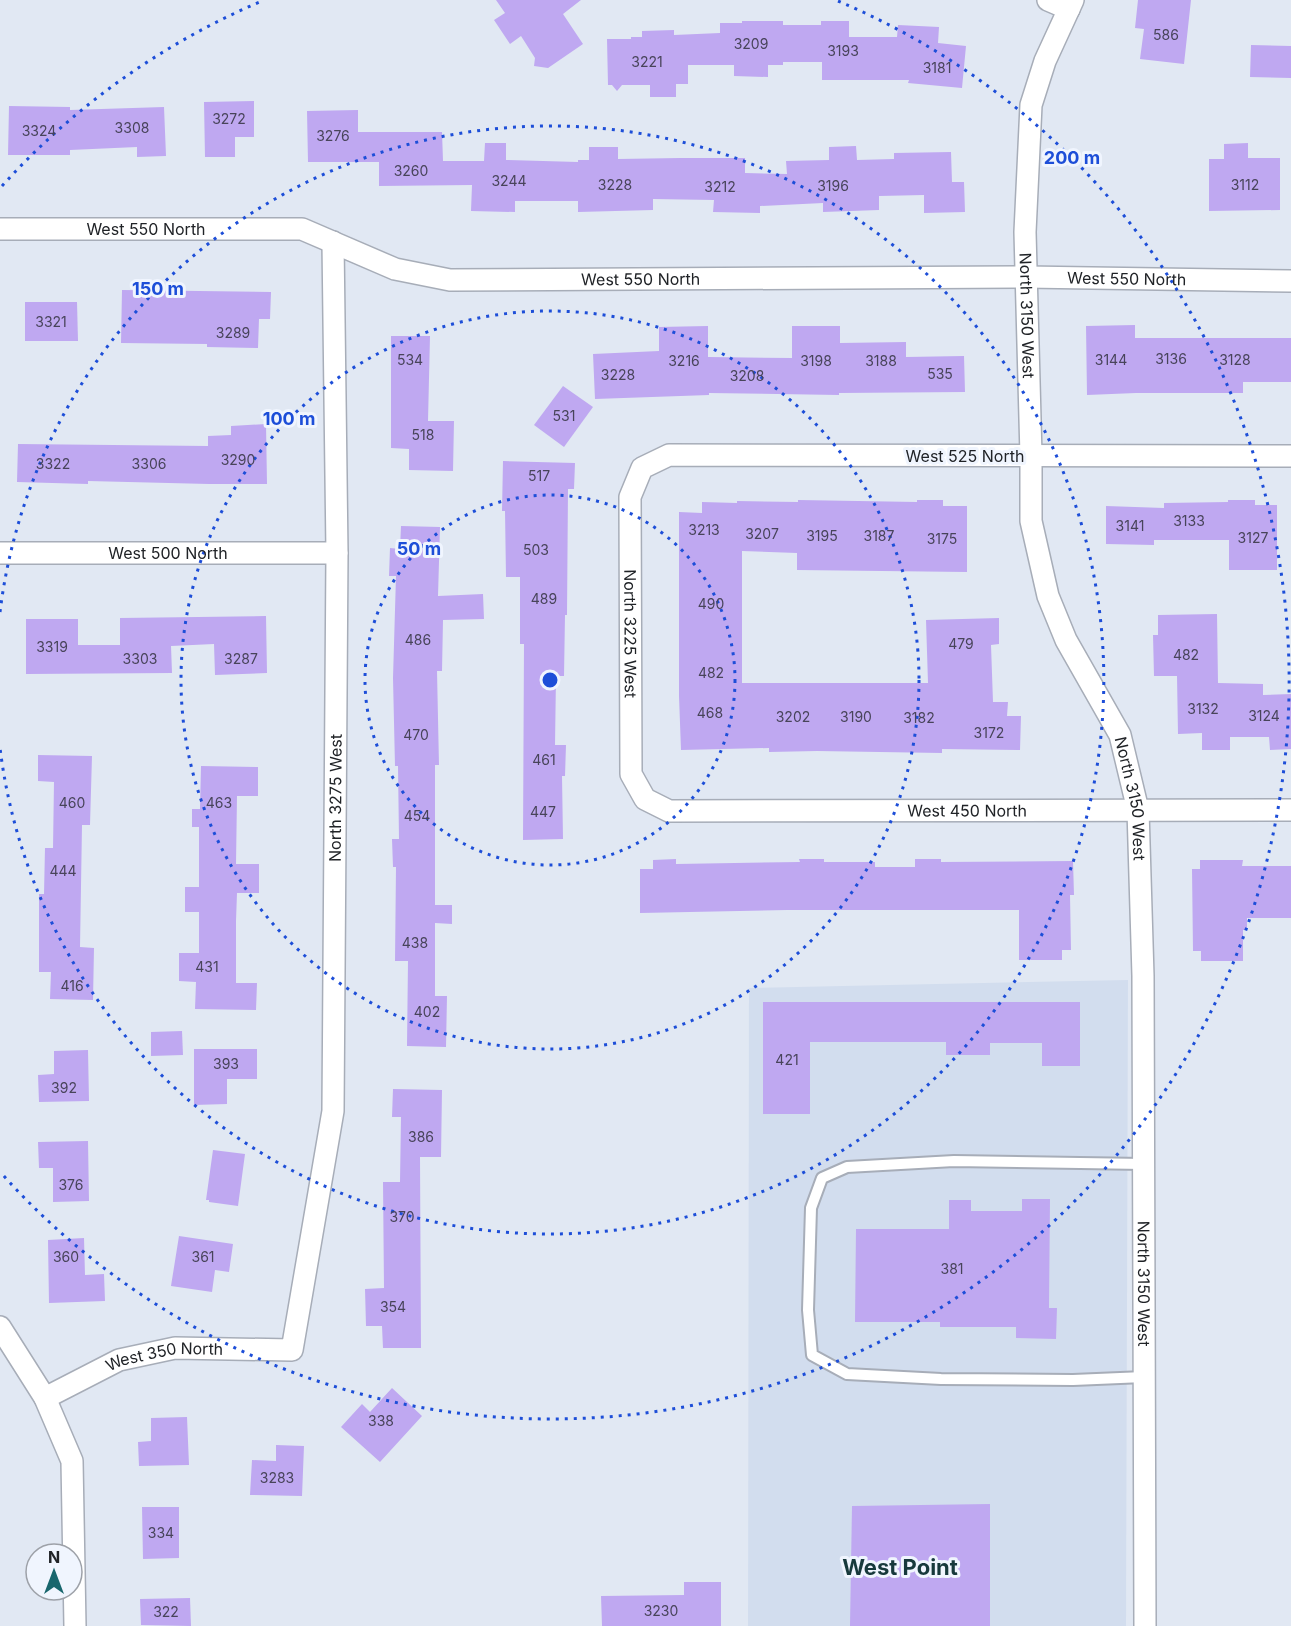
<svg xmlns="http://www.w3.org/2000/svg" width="1291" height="1626" viewBox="0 0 1291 1626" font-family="Inter,sans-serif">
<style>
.built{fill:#d2ddee}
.building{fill:#bfa8f1}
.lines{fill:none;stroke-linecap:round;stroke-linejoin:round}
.service-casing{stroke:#a7adb8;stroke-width:14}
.minor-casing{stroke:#a7adb8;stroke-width:24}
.service{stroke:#fff;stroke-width:10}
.minor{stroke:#fff;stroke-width:21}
.ring{fill:none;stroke:#1d4ed8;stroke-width:3;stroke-dasharray:3 6}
.labels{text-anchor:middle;stroke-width:6;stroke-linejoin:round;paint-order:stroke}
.number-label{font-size:14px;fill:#48445a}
.street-label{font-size:16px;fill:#202327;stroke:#f0f5fe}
.district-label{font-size:22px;font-weight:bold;fill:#17393c;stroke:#f0f5fe}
.centre{fill:#1d4ed8;stroke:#f0f5fe;stroke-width:3}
.ring-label{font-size:18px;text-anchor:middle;font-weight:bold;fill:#1d4ed8;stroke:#f0f5fe;stroke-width:6;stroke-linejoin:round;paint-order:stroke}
</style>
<rect width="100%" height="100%" fill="#e1e8f3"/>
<!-- built -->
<path class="built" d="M1128,980l-2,646h-378l1,-638z"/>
<!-- building -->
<g class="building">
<path d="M496,0h85l-18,14 20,30 -35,24 -14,-2 1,-8 -14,-22 -11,8 -16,-24 11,-7z"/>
<path d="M1138,0h53l-7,64 -44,-5 4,-30 -9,-1z"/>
<path d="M742,21h41v4h38v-4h28v16h48l1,-12 41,2 -1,16 28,3 -4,42 -54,-5 1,-3h-87v-18h-39v3h-15v12l-34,-1v-11h-46v19h-12v13h-26v-12h-28l-5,6 -5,-6h-4l-1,-46h24v-2h11v-6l32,-1v5l46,-2v-10h22z"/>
<path d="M1251,45l40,1v32l-41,-1z"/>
<path d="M254,101v36h-19v20h-30l-1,-55z"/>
<path d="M9,106l61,1v3l94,-3 2,49 -29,1v-10l-67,3v5h-62z"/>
<path d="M358,110v22h84l1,29h41l1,-18h21v17l72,2v-2h11v-13h29v12l62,-1h65v15l42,1 -1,-13 43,-1v-13l27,-1 1,14 37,-1v-6l57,-1 1,30h12l1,30 -41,1v-18l-45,1v14l-56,2v-9l-63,3v7l-47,-1 1,-12 -61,-1v11l-75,2v-11h-63v11l-44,-1 1,-26 -93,1v-24h-71l-1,-51z"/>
<path d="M1248,143v15h32v52l-71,1v-52h15v-15z"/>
<path d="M122,290l149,2 -1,27h-11l-1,29 -51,-1v-3l-86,-1z"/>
<path d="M25,302h52l1,39h-53z"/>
<path d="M1135,325v13h156v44h-48v11h-107l-49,2 -1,-69z"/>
<path d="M708,326v31l84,1v-32h48v17l66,-1v15l58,-1 1,36 -126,1v2l-130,-2v2l-114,4 -2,-45 66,-3v-24z"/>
<path d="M391,336h39l-2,85h26l-1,50 -44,-1v-21l-18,-1z"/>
<path d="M563,386l30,21 -29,40 -30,-22z"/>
<path d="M266,424l1,60h-58l-121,-3v3l-71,-2 1,-38 190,2v-10l23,-1v-9z"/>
<path d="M503,461l72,2 -1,26h-6l-1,126h-2l-1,61h-8l-1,69h11l-1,31h-3l1,63 -40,1 1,-196h-4v-67h-14l-1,-66h-3z"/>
<path d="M798,500l119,2v-2h26v6h24v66l-170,-2v-17l-55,-2v132h186l-2,-63 73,-2v26l-8,1 2,57h15l-1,14h14l-1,34 -78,-1v4l-125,-2 -48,1v-4l-88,2 -2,-54v-184l23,1v-11l35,1v-2l61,1z"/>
<path d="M1228,500h27v5h22v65h-48v-30h-75v5l-48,-1v-38l58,2v-5l64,-1z"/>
<path d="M401,526l39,1 -2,69 45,-2 1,25 -41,1 -1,51h-5l2,94h-4v140h17v19l-17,-1v73h12l-1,51 -39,-1 1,-85h-13l1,-94h-3l-1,-28h7l-1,-73h-3l-2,-88 3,-102h-7l1,-28 10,1z"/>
<path d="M1217,614l1,69 45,1v11l28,-1v55l-21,1 -1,-13h-39v13h-28v-17l-24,1 -1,-58h-23l-1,-41h5v-20z"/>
<path d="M266,616l1,57 -52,2 -1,-31 -43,2 1,27 -146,1v-55h52v26h42v-27z"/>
<path d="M38,755l54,1 -2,69h-8l-2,122 14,1 -1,52 -43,-1 1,-27h-12v-78h5l1,-46h8l1,-66 -16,-1z"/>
<path d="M201,766l57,1v29h-21l-1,68h23v29h-22l-1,28v62h21l-1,27 -61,-1 1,-27 -17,-1v-28h20v-41h-14v-25h14v-60h-7v-18h8z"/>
<path d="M676,859v5l124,-2 -1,-3h25v3h51v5h40v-8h26v3l132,-1 1,34h-4l1,55h-9v10h-43v-50h-232l-147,3v-44h13v-9z"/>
<path d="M1200,860h43l-1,6h49v52h-44v12h-4v31h-42v-10h-8l-1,-82h8z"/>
<path d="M763,1002h317v64h-38v-23h-52v12h-44v-13h-136v72h-47z"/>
<path d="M182,1031l1,24 -32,1v-24z"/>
<path d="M194,1049h63v30h-30v25l-33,1z"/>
<path d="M88,1050l1,51 -50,1 -1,-27 16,-1v-23z"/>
<path d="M393,1089l49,1 -1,67h-21l1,191h-38l-1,-22h-16l-1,-37 19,-1 -1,-106h17l1,-65h-9z"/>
<path d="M88,1141l1,60 -36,1v-34h-14l-1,-26z"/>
<path d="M213,1150l32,4 -7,52 -29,-4v-2h-3z"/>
<path d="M1022,1199h28l-1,109h8l-1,31 -40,-1v-11h-76v-5h-85l1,-93h93v-29h22v11h51z"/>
<path d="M179,1236l54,8 -4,28 -14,-2 -3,22 -41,-6z"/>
<path d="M84,1238l1,37 19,-1 1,27 -56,2 -1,-63z"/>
<path d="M392,1388l30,28 -42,46 -39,-35 21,-23 8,8z"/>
<path d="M187,1417l2,48 -50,1 -1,-24 13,-1v-23z"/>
<path d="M276,1445l28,1 -2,50 -52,-1 2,-35 24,1z"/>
<path d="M990,1504v122h-140l2,-120z"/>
<path d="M142,1507h37v51l-36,1z"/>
<path d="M684,1582h37v44h-119l-1,-30 83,-1z"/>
<path d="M190,1598l1,28 -50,-1 -1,-26z"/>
</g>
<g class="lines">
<defs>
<path id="service" d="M1144,1164l-190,-3 -107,6 -25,11 -11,30 -3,102 4,45 35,19 94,5 132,1 71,-3"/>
<g id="minor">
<path d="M1048,0l21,9"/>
<path id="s1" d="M1073,0l-28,61 -14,44 -6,127 6,224v65l17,75 18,44 54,95 18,75 5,166 2,650"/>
<path id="s2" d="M0,229h302l93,40 55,11 576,-3 265,4"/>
<path id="s3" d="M1291,456l-622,-1 -27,13 -12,29 1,277 14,25 24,12 622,-1"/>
<path id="s4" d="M0,553h337"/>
<path d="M0,1327l45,71 27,63 3,165"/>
<path id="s5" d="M45,1398l74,-38 56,-12 117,2 41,-239 4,-558 -4,-311"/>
</g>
</defs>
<!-- service casing -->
<use href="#service" class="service-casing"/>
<!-- minor casing -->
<use href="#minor" class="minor-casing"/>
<!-- service -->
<use href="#service" class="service"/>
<!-- minor -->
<use href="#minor" class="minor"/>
</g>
<!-- distance rings -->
<g class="ring">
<circle cx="550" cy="680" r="185"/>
<circle cx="550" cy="680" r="369"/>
<path d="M0 612A554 554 0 1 1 0 748"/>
<path d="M2 186A738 738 0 0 1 262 1M838 1A738 738 0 1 1 2 1174"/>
</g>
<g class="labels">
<!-- number labels -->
<g class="number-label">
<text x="1166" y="40">586</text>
<text x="751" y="49">3209</text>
<text x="843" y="56">3193</text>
<text x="647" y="67">3221</text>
<text x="937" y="73">3181</text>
<text x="229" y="124">3272</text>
<text x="132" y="133">3308</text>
<text x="39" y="136">3324</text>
<text x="333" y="141">3276</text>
<text x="411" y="176">3260</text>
<text x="509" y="186">3244</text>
<text x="615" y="190">3228</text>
<text x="1245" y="190">3112</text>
<text x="833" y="191">3196</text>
<text x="720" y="192">3212</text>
<text x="51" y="327">3321</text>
<text x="233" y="338">3289</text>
<text x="1171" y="364">3136</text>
<text x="410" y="365">534</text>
<text x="1111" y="365">3144</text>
<text x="1235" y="365">3128</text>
<text x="684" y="366">3216</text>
<text x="816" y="366">3198</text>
<text x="881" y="366">3188</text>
<text x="940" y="379">535</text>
<text x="618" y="380">3228</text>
<text x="747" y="381">3208</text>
<text x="564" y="421">531</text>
<text x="423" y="440">518</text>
<text x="238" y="465">3290</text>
<text x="53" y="469">3322</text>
<text x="149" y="469">3306</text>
<text x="539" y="481">517</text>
<text x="1189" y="526">3133</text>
<text x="1130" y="531">3141</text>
<text x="704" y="535">3213</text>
<text x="762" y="539">3207</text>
<text x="822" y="541">3195</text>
<text x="879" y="541">3187</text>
<text x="1253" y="543">3127</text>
<text x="942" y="544">3175</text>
<text x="536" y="555">503</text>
<text x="544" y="604">489</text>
<text x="711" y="609">490</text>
<text x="418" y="645">486</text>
<text x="961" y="649">479</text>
<text x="52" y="652">3319</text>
<text x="1186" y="660">482</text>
<text x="140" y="664">3303</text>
<text x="241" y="664">3287</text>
<text x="711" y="678">482</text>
<text x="1203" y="714">3132</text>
<text x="710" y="718">468</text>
<text x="1264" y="721">3124</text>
<text x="793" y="722">3202</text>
<text x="856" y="722">3190</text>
<text x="919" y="723">3182</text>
<text x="989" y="738">3172</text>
<text x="416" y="740">470</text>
<text x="544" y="765">461</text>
<text x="72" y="808">460</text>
<text x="219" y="808">463</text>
<text x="543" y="817">447</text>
<text x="417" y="821">454</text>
<text x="63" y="876">444</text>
<text x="415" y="948">438</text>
<text x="207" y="972">431</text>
<text x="72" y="991">416</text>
<text x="427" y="1017">402</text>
<text x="787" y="1065">421</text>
<text x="226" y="1069">393</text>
<text x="64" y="1093">392</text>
<text x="421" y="1142">386</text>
<text x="71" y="1190">376</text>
<text x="402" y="1222">370</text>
<text x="66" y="1262">360</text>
<text x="203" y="1262">361</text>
<text x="952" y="1274">381</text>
<text x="393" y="1312">354</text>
<text x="381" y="1426">338</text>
<text x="277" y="1483">3283</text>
<text x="161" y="1538">334</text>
<text x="661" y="1616">3230</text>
<text x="166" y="1617">322</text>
</g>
<!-- street labels -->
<g class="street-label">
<text dy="6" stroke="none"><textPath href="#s2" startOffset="146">West 550 North</textPath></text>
<text dy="6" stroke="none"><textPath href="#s2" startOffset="1136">West 550 North</textPath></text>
<text dy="6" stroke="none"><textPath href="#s2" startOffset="650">West 550 North</textPath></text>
<text dy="6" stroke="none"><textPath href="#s1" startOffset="324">North 3150 West</textPath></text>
<text x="965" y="462">West 525 North</text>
<text dy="6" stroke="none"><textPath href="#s4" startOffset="168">West 500 North</textPath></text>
<text dy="6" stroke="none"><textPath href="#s3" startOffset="820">North 3225 West</textPath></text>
<text dy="6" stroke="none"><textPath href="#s5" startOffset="813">North 3275 West</textPath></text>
<text dy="6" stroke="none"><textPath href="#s1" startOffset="828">North 3150 West</textPath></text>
<text dy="6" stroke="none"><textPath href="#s3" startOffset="1314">West 450 North</textPath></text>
<text dy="6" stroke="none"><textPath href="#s1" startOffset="1314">North 3150 West</textPath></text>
<text dy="6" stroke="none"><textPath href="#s5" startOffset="129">West 350 North</textPath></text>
</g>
<!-- district labels -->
<g class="district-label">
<text x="900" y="1575">West Point</text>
</g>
</g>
<circle cx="550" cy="680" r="9" class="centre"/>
<g class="ring-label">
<text x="1072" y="164">200 m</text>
<text x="158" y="295">150 m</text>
<text x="289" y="425">100 m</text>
<text x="419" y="555">50 m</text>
</g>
<!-- north arrow -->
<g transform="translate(54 1572)"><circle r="28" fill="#f0f5fe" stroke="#9da1a8" stroke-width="1.5"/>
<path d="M0-4.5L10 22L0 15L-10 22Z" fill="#18666d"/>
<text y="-9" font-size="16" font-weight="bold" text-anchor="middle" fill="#202327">N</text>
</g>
</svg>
